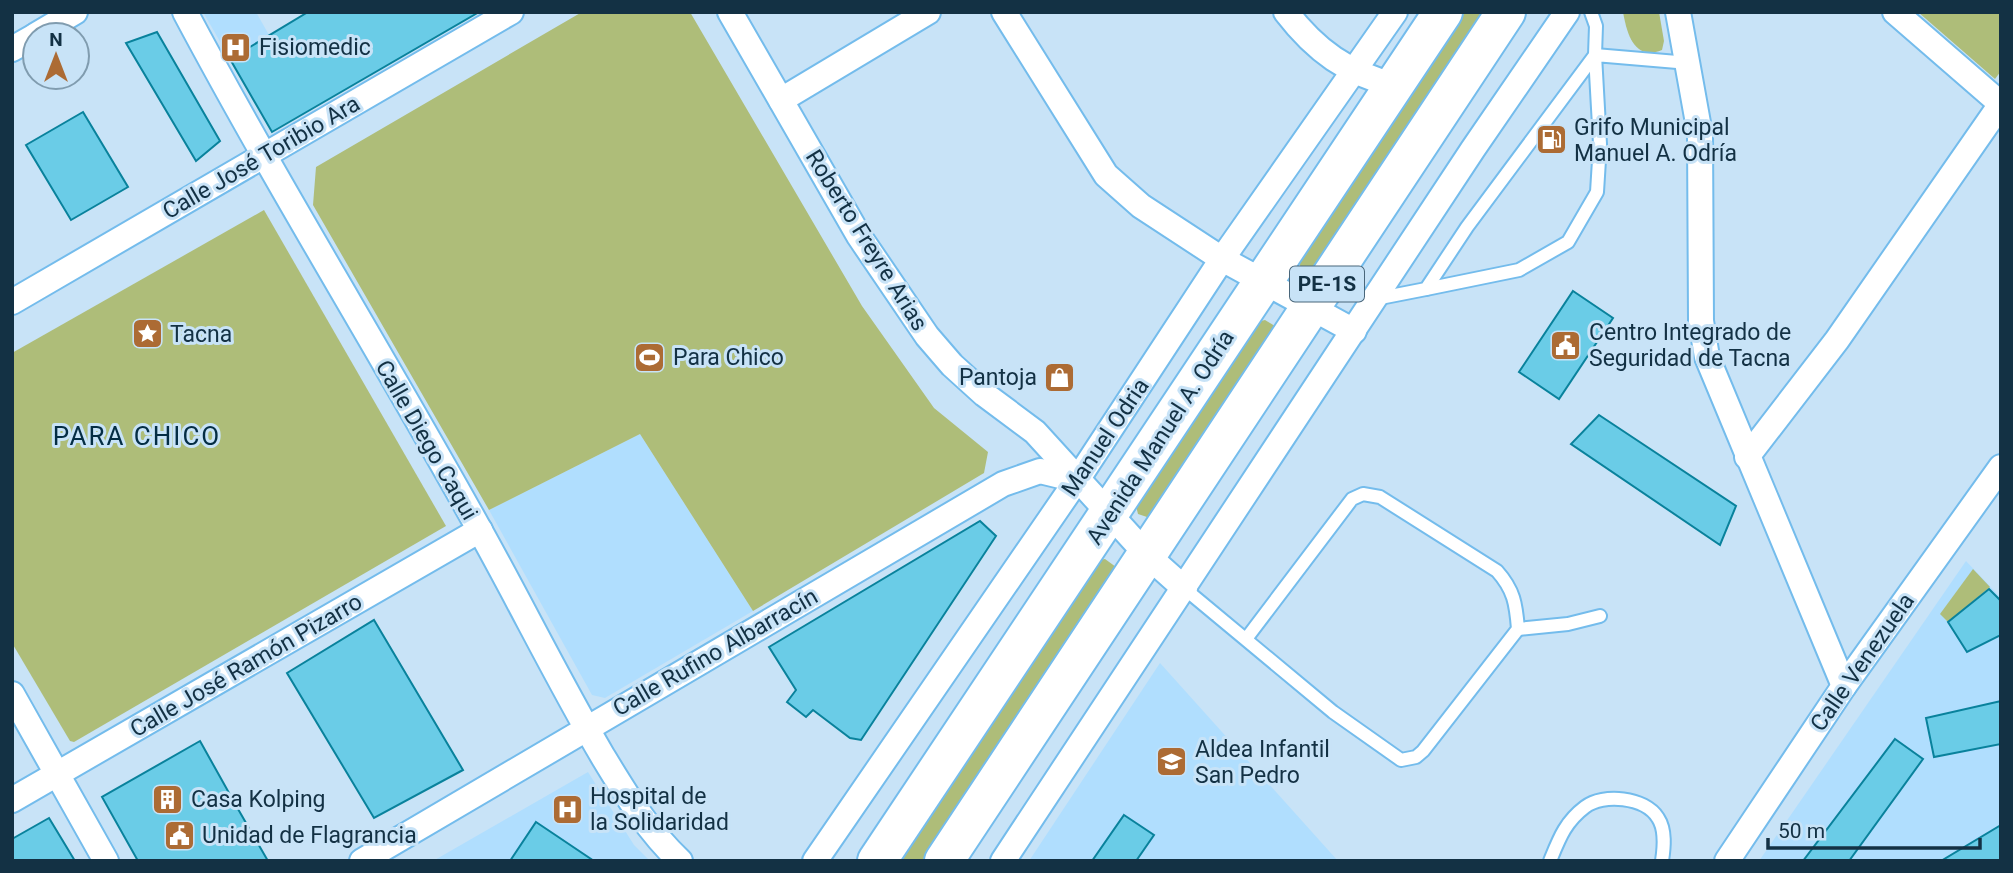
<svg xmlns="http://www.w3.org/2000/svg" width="2013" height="873" viewBox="0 0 2013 873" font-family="Roboto,sans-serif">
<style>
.built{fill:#b0defe}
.green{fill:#aebd79}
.building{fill:#6acce7;stroke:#09829c;stroke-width:2}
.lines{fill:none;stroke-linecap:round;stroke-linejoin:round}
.service-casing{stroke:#74bcec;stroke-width:16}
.minor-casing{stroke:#74bcec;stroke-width:28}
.trunk-casing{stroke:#74bcec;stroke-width:42}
.service{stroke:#fff;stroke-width:12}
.minor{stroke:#fff;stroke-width:24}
.trunk{stroke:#fff;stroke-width:38}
.labels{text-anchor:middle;stroke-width:6;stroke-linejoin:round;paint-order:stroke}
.shield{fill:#c8e3f7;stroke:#49667a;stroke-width:2}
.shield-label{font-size:21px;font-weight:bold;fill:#133144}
.poi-label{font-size:23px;fill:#133144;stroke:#c8e3f7;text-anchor:start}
.street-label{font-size:23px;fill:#133144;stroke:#c8e3f7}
.quarter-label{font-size:26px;letter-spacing:2px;fill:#042d44;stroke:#c8e3f7}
</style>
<rect width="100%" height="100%" fill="#c8e3f7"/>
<!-- built -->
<g class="built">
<path d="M203,12h53l13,23 -39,24z"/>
<path d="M640,434l113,177 -148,87 -13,-3 -103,-185z"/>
<path d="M1966,561l35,37v263h-242z"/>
<path d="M1160,663l178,198h-309z"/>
<path d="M588,772l46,73 16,16h-217z"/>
</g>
<!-- green -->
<g class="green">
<path d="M582,12h108l172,294 72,102 54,44 -4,21 -231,138 -113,-177 -151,76 -176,-305 3,-38z"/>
<path d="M1461,12h31l-174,264 -17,-7 -2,-8z"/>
<path d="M1623,12h36l5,29 -2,9c-28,11 -35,-16 -39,-38z"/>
<path d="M1918,12h83v59l-6,8z"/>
<path d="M264,210l182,316 -372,216 -4,-1 -58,-98v-290z"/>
<path d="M1265,320l13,8 -125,191 -15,-5 -2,-8 121,-184z"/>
<path d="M1105,559l11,8 -186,294h-36l199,-300z"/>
<path d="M1973,569l17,18 -42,35 -8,-8z"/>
</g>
<!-- building -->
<g class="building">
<path d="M308,12h171l-207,120 -42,-73z"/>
<path d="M157,32l63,109 -24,20 -70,-118z"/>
<path d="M83,112l45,75 -57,33 -45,-75z"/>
<path d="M1573,291l40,27 -54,81 -40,-27z"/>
<path d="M1599,415l137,91 -16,39 -149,-101z"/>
<path d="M980,521l16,15 -135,204 -11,-2 -37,-28 -7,7 -19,-15 9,-12 -27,-43z"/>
<path d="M1989,589l12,12v34l-34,17 -19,-30z"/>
<path d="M374,620l89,150 -89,48 -87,-145z"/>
<path d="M2001,701v43l-67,13 -8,-39z"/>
<path d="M1895,739l28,20 -74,102h-46z"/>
<path d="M200,741l38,68 30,52h-130l-36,-64z"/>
<path d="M1124,815l30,20 -18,26h-44z"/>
<path d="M49,818l26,43h-63v-22z"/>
<path d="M536,822l58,39h-84z"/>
<path d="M2001,825v36h-60z"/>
</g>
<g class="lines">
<defs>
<g id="service">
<path d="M1426,289l93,-19 49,-28 29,-50 3,-48 -5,-89 94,8"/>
<path d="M1375,299l51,-10 41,-62 128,-172 1,-29 -5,-14"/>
<path d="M1185,589l148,123 68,48 15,-3 7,-6 95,-122c-2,-25 -4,-39 -21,-58l-117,-74 -17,-3 -11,5 -106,140"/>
<path d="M1518,629l50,-5 32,-8"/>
<path d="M1550,861c9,-22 15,-39 35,-54 18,-14 60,-10 73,11 8,12 6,30 4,43"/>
</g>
<g id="minor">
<path d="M185,12c93,175 197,342 293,515 42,75 80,153 124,228 23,38 45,75 78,106"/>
<path d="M730,12l129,224 68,100 25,29 32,29 51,38 113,124 37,33"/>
<path d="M1004,12l102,163 35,31 81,53 132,72"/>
<path d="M1286,12c30,39 61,61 108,73"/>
<path d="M1678,12l22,122 1,187 6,36 137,329"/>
<path d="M1895,12l106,92"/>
<path d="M36,35l39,-23"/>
<path d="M12,49l23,-13"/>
<path d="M781,100l147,-88"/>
<path d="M12,302l499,-290"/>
<path d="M1747,457l90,-117 164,-236"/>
<path d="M12,694l94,167"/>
<path d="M12,800l468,-270"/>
<path d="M362,861l641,-377 37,-13 37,9"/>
<path d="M815,861l262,-381 145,-221 173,-247"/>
<path d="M1003,861l470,-712 94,-137"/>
<path d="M1727,861l117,-175 157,-219"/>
</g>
<g id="trunk">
<path d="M877,861l566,-849"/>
<path d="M944,861l562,-849"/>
</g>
</defs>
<!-- service casing -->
<use href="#service" class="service-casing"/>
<!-- minor casing -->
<use href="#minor" class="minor-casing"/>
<!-- trunk casing -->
<use href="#trunk" class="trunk-casing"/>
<!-- service -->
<use href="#service" class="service"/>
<!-- minor -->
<use href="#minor" class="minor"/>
<!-- trunk -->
<use href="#trunk" class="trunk"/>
</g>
<!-- icons -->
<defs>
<symbol id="hospital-square" viewBox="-11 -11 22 22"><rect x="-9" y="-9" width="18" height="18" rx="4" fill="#ac6b34" stroke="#c8e3f7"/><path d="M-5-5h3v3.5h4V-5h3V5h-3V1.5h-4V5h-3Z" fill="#fff"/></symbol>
<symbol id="fuel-square" viewBox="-11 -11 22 22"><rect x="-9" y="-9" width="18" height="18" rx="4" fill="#ac6b34" stroke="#c8e3f7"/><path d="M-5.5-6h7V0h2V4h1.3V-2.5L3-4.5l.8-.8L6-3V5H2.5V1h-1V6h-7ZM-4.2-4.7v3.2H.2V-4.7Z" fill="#fff"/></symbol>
<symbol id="sight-square" viewBox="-11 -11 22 22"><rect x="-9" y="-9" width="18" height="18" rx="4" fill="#ac6b34" stroke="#c8e3f7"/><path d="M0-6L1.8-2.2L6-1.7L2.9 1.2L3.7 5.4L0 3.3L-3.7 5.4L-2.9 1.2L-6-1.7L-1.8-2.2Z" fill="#fff"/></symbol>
<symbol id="civic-square" viewBox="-11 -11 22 22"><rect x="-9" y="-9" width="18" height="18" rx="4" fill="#ac6b34" stroke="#c8e3f7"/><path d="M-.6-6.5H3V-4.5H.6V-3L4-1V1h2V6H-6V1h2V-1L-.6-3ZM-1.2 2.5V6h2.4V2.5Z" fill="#fff"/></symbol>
<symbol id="stadium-square" viewBox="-11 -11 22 22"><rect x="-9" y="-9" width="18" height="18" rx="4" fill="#ac6b34" stroke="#c8e3f7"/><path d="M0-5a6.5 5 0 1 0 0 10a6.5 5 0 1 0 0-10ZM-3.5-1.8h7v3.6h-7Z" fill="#fff"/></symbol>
<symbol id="shop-square" viewBox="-11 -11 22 22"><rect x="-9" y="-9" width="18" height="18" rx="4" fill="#ac6b34" stroke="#c8e3f7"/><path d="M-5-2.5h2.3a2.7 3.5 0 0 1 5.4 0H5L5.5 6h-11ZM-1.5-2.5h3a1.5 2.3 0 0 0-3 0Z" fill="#fff"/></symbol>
<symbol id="school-square" viewBox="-11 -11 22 22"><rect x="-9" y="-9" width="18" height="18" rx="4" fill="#ac6b34" stroke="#c8e3f7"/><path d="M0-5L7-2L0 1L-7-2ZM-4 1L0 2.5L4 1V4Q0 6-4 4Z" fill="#fff"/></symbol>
<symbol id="building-square" viewBox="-11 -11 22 22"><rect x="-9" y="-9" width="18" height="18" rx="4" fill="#ac6b34" stroke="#c8e3f7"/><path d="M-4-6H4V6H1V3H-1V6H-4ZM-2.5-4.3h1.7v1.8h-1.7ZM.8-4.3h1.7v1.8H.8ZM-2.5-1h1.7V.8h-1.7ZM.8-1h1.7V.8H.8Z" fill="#fff"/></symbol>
</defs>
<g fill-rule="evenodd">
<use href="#hospital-square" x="218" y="30" width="35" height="35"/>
<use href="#fuel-square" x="1534" y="122" width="35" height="35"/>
<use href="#sight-square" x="130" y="316" width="35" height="35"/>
<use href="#civic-square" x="1548" y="328" width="35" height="35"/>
<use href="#stadium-square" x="632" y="340" width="35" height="35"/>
<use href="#shop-square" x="1042" y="360" width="35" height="35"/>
<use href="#school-square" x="1154" y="744" width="35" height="35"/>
<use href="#building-square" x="150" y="782" width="35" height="35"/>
<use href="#hospital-square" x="550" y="792" width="35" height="35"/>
<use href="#civic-square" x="162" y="818" width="35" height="35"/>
</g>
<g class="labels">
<!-- shield labels -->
<rect class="shield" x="1290" y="266.5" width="74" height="35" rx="5"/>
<g class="shield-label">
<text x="1327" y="291">PE-1S</text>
</g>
<!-- poi labels -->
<g class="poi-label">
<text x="259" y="55">Fisiomedic</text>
<text x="1574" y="135">Grifo Municipal<tspan x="1574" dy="26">Manuel A. Odría</tspan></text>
<text x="1589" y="340">Centro Integrado de<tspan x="1589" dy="26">Seguridad de Tacna</tspan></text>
<text x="170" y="342">Tacna</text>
<text x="673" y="365">Para Chico</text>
<text x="1037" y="385" text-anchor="end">Pantoja</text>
<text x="1195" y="757">Aldea Infantil<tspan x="1195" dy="26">San Pedro</tspan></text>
<text x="590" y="804">Hospital de<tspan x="590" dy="26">la Solidaridad</tspan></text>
<text x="191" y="807">Casa Kolping</text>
<text x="202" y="843">Unidad de Flagrancia</text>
</g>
<!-- street labels -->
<g class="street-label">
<text transform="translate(261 157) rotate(-30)" y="8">Calle José Toribio Ara</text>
<text transform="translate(867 240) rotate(58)" y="8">Roberto Freyre Arias</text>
<text transform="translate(1105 437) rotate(-56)" y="8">Manuel Odria</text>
<text transform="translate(1160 437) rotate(-57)" y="8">Avenida Manuel A. Odría</text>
<text transform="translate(427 440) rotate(60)" y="8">Calle Diego Caqui</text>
<text transform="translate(715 652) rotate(-30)" y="8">Calle Rufino Albarracín</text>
<text transform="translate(1862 662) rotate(-55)" y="8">Calle Venezuela</text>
<text transform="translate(246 665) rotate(-30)" y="8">Calle José Ramón Pizarro</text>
</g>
<!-- quarter labels -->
<g class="quarter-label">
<text x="137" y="445">PARA CHICO</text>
</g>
</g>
<!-- border -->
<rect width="2013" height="873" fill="none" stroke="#133144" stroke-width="28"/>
<!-- north arrow -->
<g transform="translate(56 56)"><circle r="33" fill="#c8e3f7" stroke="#809caf" stroke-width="2"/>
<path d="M0-5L12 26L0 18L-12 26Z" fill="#ac6b34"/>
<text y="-10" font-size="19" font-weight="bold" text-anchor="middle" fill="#133144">N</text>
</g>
<!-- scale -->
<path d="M1768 838v10h212v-10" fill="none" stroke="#133144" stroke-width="3.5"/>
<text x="1778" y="838" font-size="21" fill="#133144" stroke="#c8e3f7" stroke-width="5" paint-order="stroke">50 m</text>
</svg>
